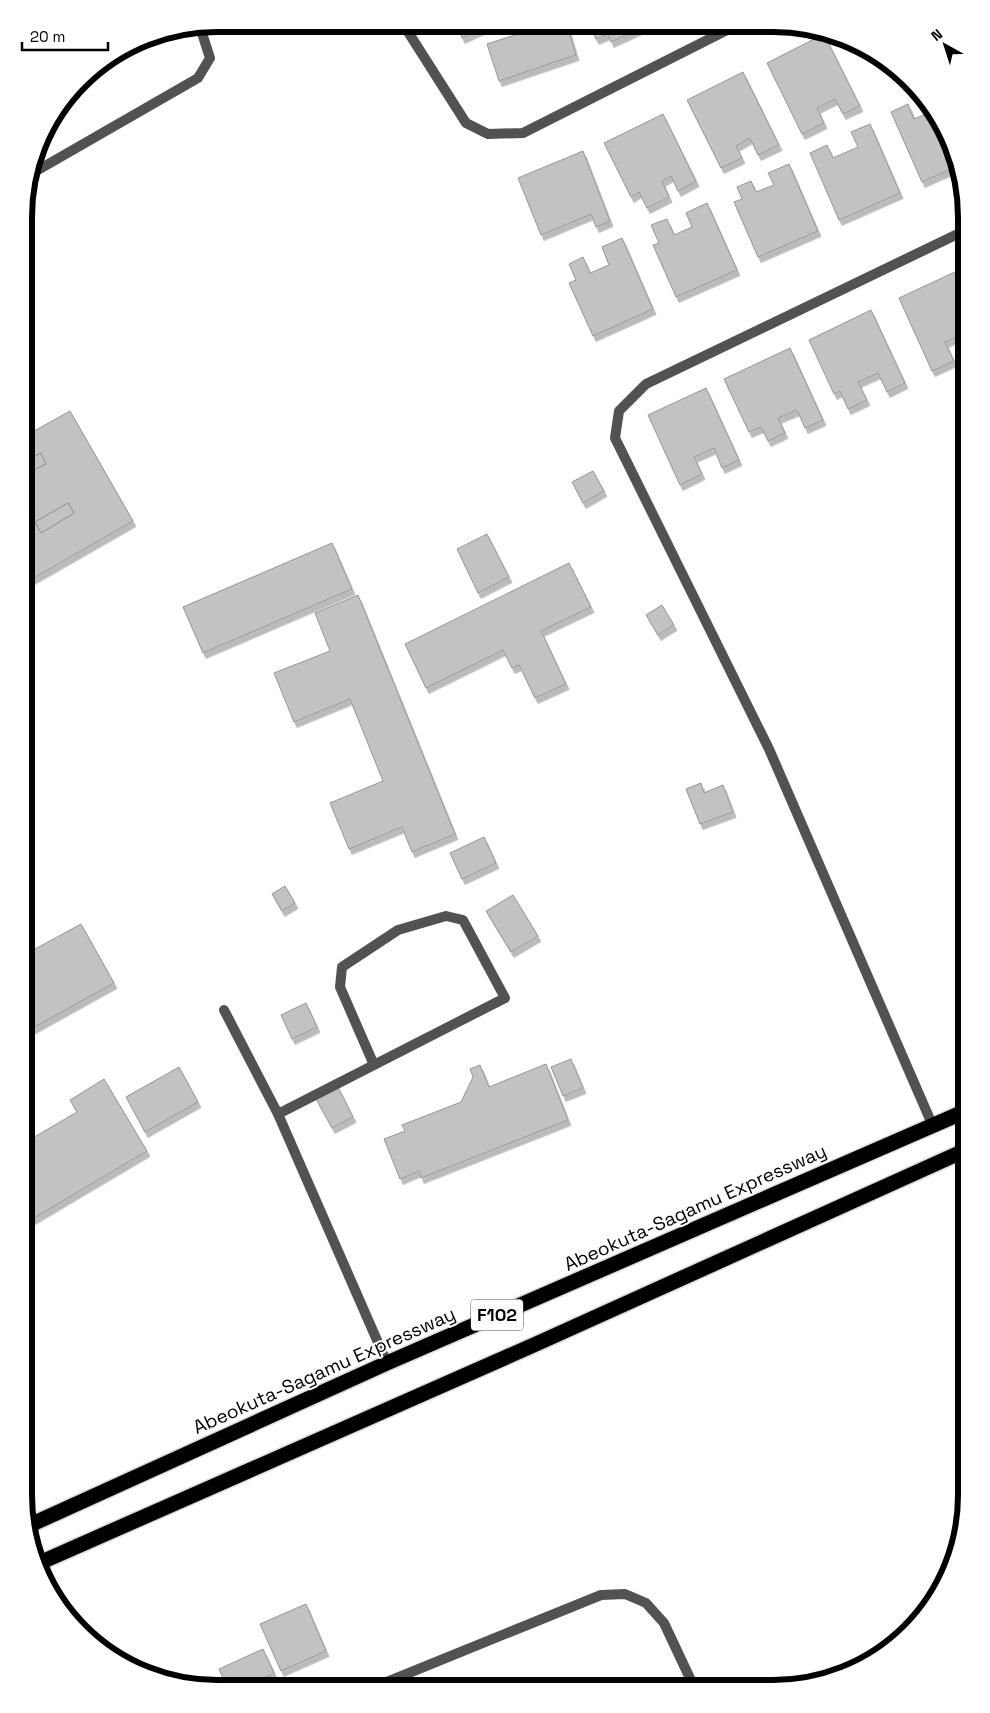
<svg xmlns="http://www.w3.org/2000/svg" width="990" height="1713" viewBox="0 0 990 1713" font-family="'Space Grotesk',sans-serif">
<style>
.building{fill:#c2c2c2;stroke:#969696;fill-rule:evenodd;filter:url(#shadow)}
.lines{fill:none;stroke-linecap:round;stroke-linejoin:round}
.highway-casing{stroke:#dbdbdb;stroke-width:18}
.lane{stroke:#525252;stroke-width:10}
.street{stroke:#525252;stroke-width:10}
.highway{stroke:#000;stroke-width:15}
.labels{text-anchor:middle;stroke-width:4;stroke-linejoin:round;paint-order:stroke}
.shield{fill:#fff;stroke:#4c4c4c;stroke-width:1}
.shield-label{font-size:18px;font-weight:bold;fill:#000}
.street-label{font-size:19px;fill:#000;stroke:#fff}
.rim{fill:none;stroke:#000;stroke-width:6}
</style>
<defs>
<filter id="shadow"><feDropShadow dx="3" dy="5.5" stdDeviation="0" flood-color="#0004"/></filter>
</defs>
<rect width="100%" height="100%" fill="#fff"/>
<!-- building -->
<g class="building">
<path d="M456,24l29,1 1,2 -24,11z"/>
<path d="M546,25h21l9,30 -77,26 -12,-37z"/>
<path d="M589,25h59l-37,17 -3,-8 -12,5z"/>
<path d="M824,34l36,72 -17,8 -8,-15 -18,9 7,15 -22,11 -35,-71z"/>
<path d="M743,72l36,73 -21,10 -8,-17 -14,8 6,12 -21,10 -34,-68z"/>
<path d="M908,104l6,15 19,-8 19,33 4,23 -34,15 -31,-70z"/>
<path d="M663,114l33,67 -18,10 -7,-15 -9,5 7,16 -22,11 -8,-16 -8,5 -27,-54z"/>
<path d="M870,124l30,69 -61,27 -29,-67 17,-8 6,13 25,-11 -7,-15z"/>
<path d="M583,151l27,70 -14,6 -5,-13 -50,21 -23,-57z"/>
<path d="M789,164l29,67 -60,26 -24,-55 8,-3 -5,-12 14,-6 5,11 18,-7 -6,-12z"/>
<path d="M707,203l30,67 -61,27 -23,-52 6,-2 -8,-18 16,-6 7,16 18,-8 -6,-14z"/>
<path d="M622,238l31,71 -60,27 -24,-53 7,-3 -7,-16 14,-7 7,16 19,-8 -7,-18z"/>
<path d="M959,270l7,17v68l-9,-18 -12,5 9,19 -22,10 -33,-73z"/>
<path d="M871,310l34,73 -18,9 -9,-19 -20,9 9,18 -19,9 -8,-18 -6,3 -25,-54z"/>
<path d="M790,348l33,72 -18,8 -8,-18 -19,8 7,15 -17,8 -7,-14 -12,5 -25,-53z"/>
<path d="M706,388l33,72 -17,8 -8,-20 -20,9 8,17 -22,11 -32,-70z"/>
<path d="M70,411l63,110 -108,62v-109l21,-10 -5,-11 -16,8v-25zM68,503l6,10 -33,20 -6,-11z"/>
<path d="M41,453l5,11 -21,10v-13z"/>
<path d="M593,471l11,20 -21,12 -11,-21z"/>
<path d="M68,503l6,10 -33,20 -6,-11z"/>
<path d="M487,534l22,43 -31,16 -21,-44z"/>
<path d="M332,543l20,46 -149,64 -20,-46z"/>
<path d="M569,563l22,44 -50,24 25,53 -31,14 -16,-33 -7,3 -9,-18 -77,38 -21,-44z"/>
<path d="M358,595l97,239 -43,18 -10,-25 -53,22 -19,-46 53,-22 -33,-82 -56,23 -20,-49 56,-22 -15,-38z"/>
<path d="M662,605l12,20 -16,10 -12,-20z"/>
<path d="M701,783l3,10 19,-8 10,27 -33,12 -14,-35z"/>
<path d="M484,837l12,26 -34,16 -12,-26z"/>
<path d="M285,886l10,17 -13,8 -10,-17z"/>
<path d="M513,895l25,41 -27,16 -25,-41z"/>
<path d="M81,924l33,59 -90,50v-78z"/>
<path d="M306,1003l11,24 -25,12 -11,-24z"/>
<path d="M571,1059l12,29 -20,8 -12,-29z"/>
<path d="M546,1064l22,56 -147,58 -2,-7 -19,8 -16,-40 21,-8 -3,-6 59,-23 12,-25 -3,-8 10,-4 9,22z"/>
<path d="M179,1067l19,35 -53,30 -19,-35z"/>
<path d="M104,1079l43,72 -123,73v-81l53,-31 -7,-12z"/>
<path d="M338,1087l15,30 -21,11 -16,-29z"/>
<path d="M306,1604l20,47 -45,20 -21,-47z"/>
<path d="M263,1649l11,24 -31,15h-16l-8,-19z"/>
</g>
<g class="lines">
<defs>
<g id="highway">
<path d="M30,1525l357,-162 579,-252"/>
<path d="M37,1564l499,-220 430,-194"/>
</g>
</defs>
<!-- highway casing -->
<use href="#highway" class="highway-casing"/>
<!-- lane -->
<g class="lane">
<path d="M224,1010l54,104"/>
<path d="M374,1065l-34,-78 2,-20 56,-37 48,-14 17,4 42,78 -227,116 109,249"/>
</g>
<!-- street -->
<g class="street">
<path d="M403,24l63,99 22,11 35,-1 214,-108"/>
<path d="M31,174l167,-96 12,-20 -10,-31"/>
<path d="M932,1124l-163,-375 -154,-311 4,-27 27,-27 320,-154"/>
<path d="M372,1688l229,-93 24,-1 21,9 18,20 31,66"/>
</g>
<!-- highway -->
<use href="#highway" class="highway"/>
</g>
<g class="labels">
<!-- shield labels -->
<rect class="shield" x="471" y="1299.5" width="52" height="31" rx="4"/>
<g class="shield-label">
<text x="497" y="1321">F102</text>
</g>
<!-- street labels -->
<g class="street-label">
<text transform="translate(695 1207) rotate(-24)" y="7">Abeokuta-Sagamu Expressway</text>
<text transform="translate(324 1370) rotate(-24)" y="7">Abeokuta-Sagamu Expressway</text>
</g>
</g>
<!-- crop -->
<path d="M0 0H990V1713H0ZM217 32H773A185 185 0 0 1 958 217V1495A185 185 0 0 1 773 1680H217A185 185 0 0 1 32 1495V217A185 185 0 0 1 217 32Z" fill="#fff" fill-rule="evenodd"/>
<path class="rim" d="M217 32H773A185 185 0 0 1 958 217V1495A185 185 0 0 1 773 1680H217A185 185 0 0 1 32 1495V217A185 185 0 0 1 217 32Z"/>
<!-- north arrow -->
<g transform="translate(945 45) rotate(321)" stroke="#ffffff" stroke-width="4" paint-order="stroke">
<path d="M0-4L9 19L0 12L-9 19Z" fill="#000000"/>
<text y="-8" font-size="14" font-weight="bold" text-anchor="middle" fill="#000000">N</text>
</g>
<!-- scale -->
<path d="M22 42v8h86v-8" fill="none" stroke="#000000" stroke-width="2.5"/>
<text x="30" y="42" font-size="15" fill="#000000" stroke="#ffffff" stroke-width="4" paint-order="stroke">20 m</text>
</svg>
